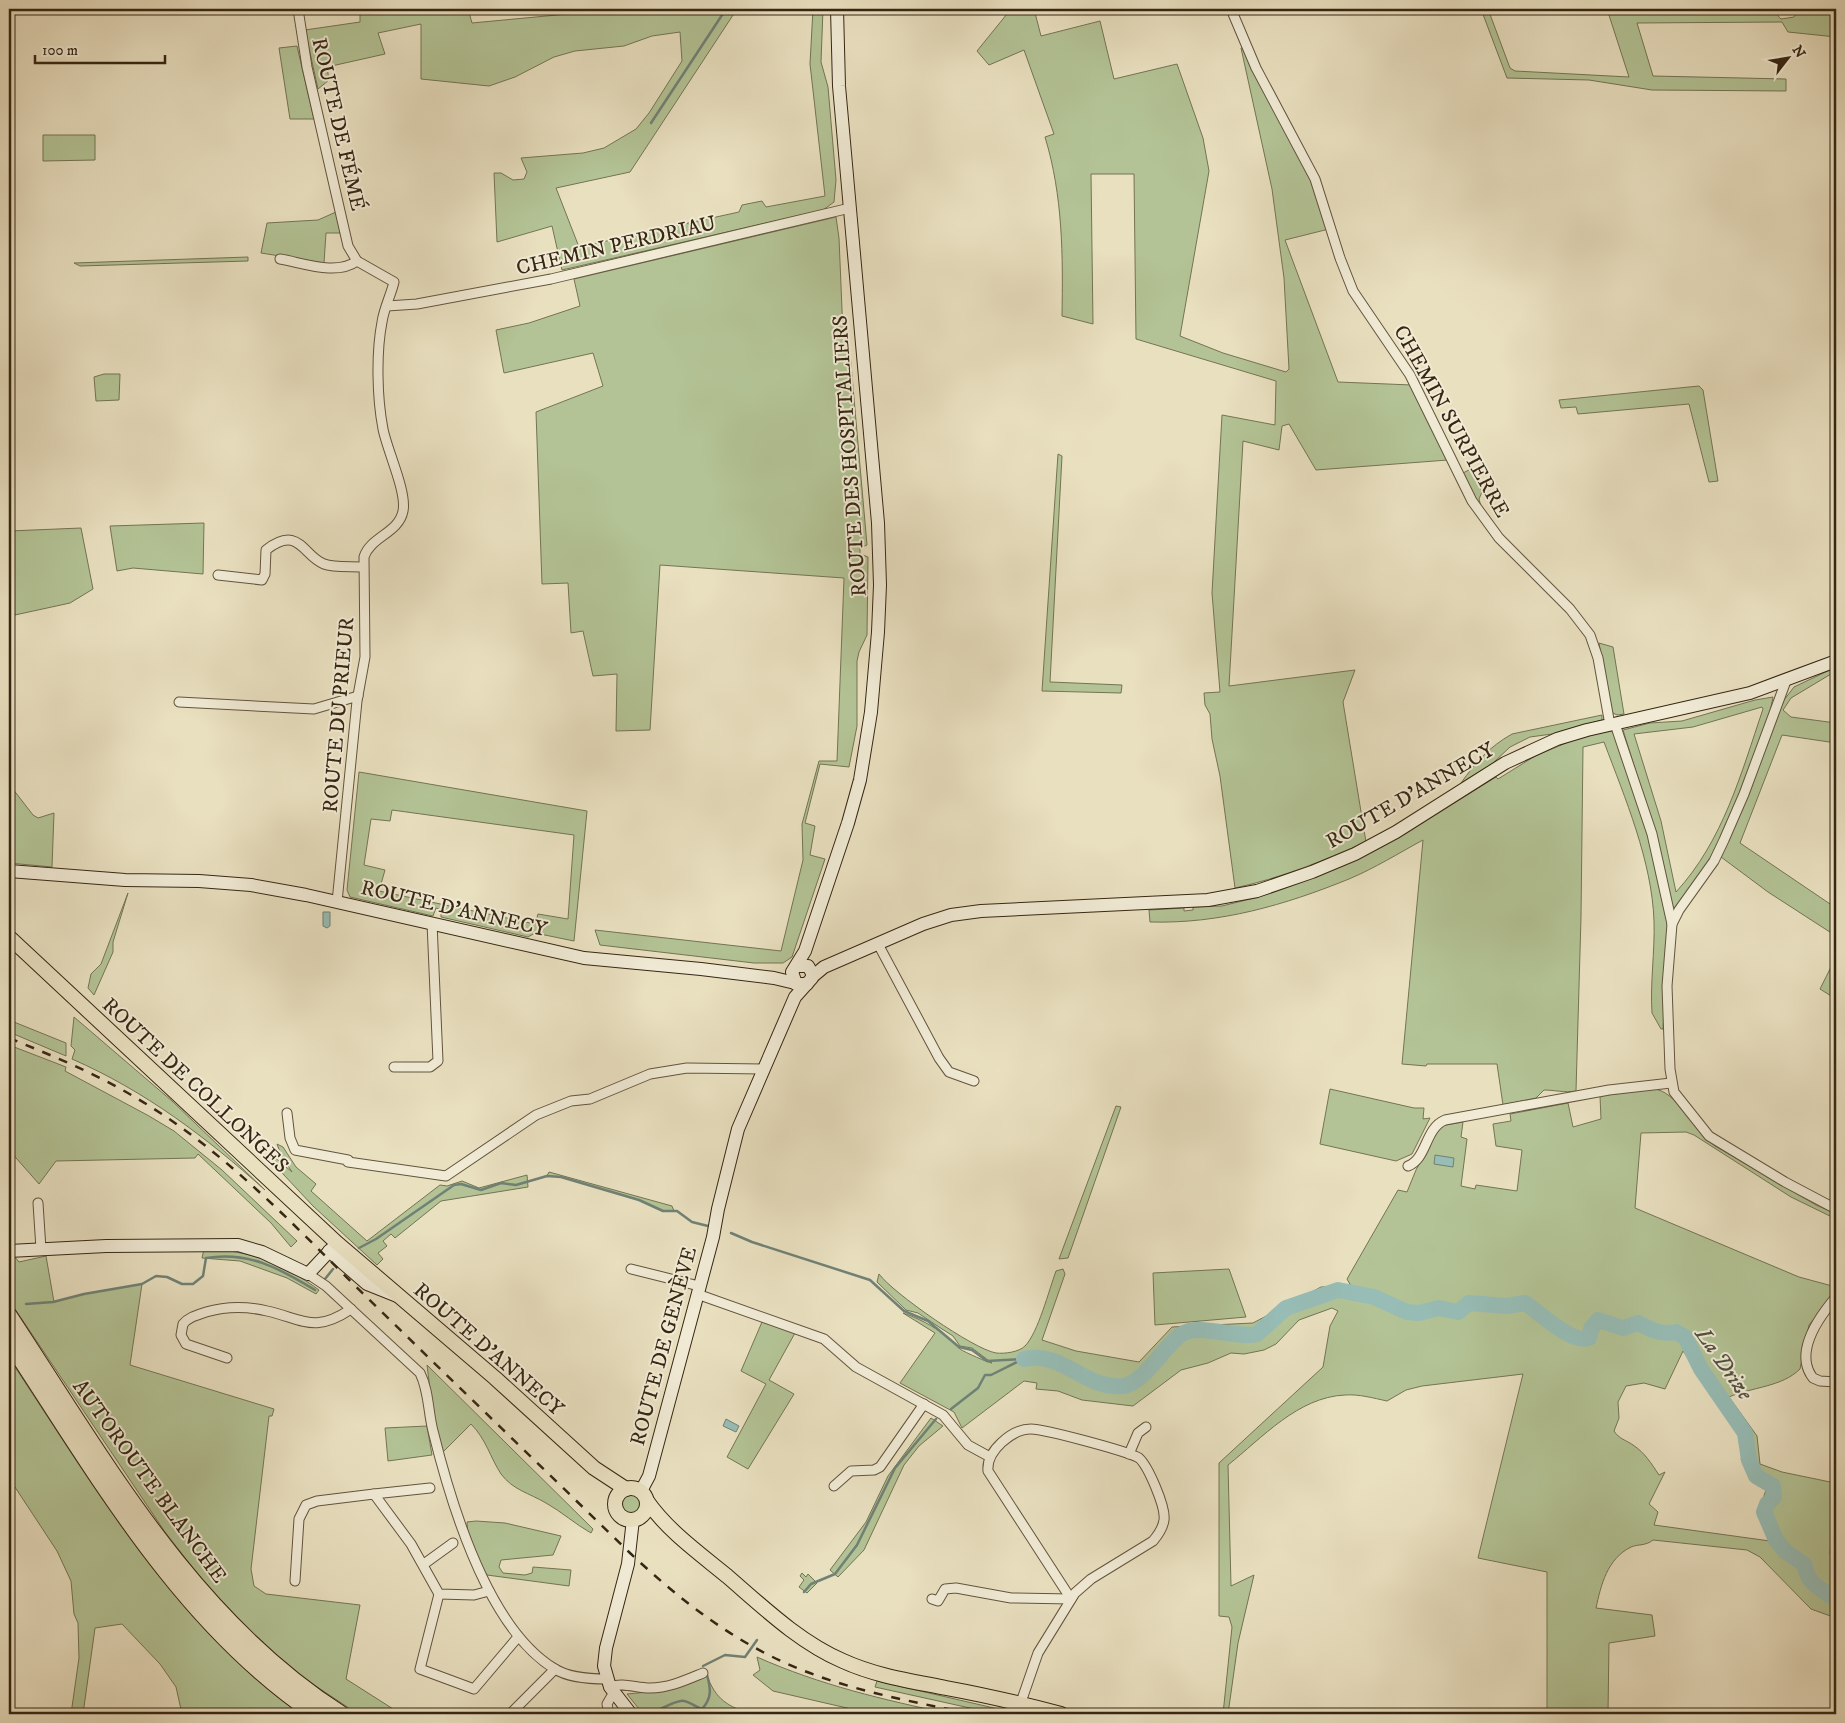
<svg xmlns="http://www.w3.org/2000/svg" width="1845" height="1723" viewBox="0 0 1845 1723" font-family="'IM FELL DW Pica',serif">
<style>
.green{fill:#b3c395;stroke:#747454;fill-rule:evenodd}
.water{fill:#97bdb6;stroke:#708175}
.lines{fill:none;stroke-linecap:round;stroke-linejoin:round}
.stream{stroke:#708175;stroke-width:2.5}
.river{stroke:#97bdb6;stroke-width:16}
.street-casing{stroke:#63543e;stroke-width:11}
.secondary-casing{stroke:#362613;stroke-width:14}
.primary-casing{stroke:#362613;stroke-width:16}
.highway-casing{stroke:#362613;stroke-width:18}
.street{stroke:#f1ebd6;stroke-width:9}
.secondary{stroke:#f1ebd6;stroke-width:12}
.primary{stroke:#e9e0c0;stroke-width:14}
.highway{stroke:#e9e0c0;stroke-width:16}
.rail{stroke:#362613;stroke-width:2.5;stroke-dasharray:9 9;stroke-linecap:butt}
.labels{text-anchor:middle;stroke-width:4;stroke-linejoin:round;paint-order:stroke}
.street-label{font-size:21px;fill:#362613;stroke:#f1ebd6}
.water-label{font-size:22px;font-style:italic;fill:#535344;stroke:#f1ebd6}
</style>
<rect width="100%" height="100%" fill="#e9e0c0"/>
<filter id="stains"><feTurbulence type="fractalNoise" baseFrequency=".004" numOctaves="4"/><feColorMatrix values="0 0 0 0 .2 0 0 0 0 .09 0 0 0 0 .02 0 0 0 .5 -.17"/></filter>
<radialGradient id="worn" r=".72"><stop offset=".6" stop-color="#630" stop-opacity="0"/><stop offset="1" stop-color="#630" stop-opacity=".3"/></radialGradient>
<!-- green -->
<g class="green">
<path d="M360,9h108l4,14 149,-14h116l-107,163 -74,16 23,59 160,-35 3,-7 20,-4 4,6 59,-11 -15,-132 3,-55h10l-2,53 7,25 8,93 -2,22 -11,8 -261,60 -10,-44 -55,16 -3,-69h7l12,7 11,-1 3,-7 -6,-14 62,-5 21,-5 32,-19 13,-16 33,-52 -2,-29 -28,4 -28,10 -49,5 -21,6 -39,20 -26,9 -68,-7v-55l-43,9 7,21 -58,13 2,13 -11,9 -13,-59 55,-8z"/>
<path d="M1011,9h23l7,27 59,-15 14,58 63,-15 26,74 6,33 -29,165 43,17 63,19 3,-3 -5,-91 -12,-89 -31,-141h2l70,135 16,46 -44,11 53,142 74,3 36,75 -132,10 -27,-46 -7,2 -3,24 -36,-9 -14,245 126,-16 -12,32 23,140c-43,19 -85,36 -131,46l-15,-112 -8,-37 -2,-25 -5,-9 -1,-12 16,-1 -8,-99 10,-178 53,10 1,-44 -140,-42 -2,-165h-43l2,150 -31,-8c1,-60 1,-120 -17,-179l9,-3 -30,-84 -35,15 -12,-14z"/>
<path d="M1481,9h7l22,59 5,3 114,6 -22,-68h165l9,10 13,-2 5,-8h37v28l-48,-5 -6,-10 -145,1 16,53 133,3v12l-134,-1 -63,-10 -82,-2z"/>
<path d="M297,46l17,73h-24l-11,-71z"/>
<path d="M43,135h52v25l-52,1z"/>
<path d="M336,212l4,6v15h-14l-2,30 -63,-10 6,-30 51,-3z"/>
<path d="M836,217l3,21 4,95 7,20 17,192 -7,3v6l8,3 -1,78 -8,17 -2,9v65l-8,41 -29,-3 -15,59 10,3 -5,29 15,4 -33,98 -9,6h-29l-154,-18 -5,-15 186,21 22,-91 -1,-36 17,-63h18l7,-183 -184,-13 -10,165 -34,1 1,-57 -24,2 -10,-45 -12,2 -3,-50 -26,1 -6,-172 67,-26 -10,-33 -89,20 -8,-43 33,-7 51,-17 -6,-27z"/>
<path d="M248,257v4l-168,5 -6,-3z"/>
<path d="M104,374h16l-1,26 -23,1 -2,-24z"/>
<path d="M1699,386l4,4 15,91 -9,1 -20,-78 -111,10 -2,-7 -15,1 -2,-8z"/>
<path d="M1058,454l4,2 -12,226 72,3 -1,8 -79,-2z"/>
<path d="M1473,468l9,24 -3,7 3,11 -21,-36z"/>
<path d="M204,523l-1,51 -70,-6 -16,3 -7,-45z"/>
<path d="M81,528l12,61 -23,14 -55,12 -6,-32v-52z"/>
<path d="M1599,643l14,4 11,67 -7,1 -6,-3z"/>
<path d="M1836,667v4l-45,27 -8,12 8,7 45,6v20l-54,-8 -42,108 96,65v28l-68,-44 -47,-35 22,-49 41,-108 10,-13z"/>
<path d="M1773,697l-3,15 -38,104 -24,47 -35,50 -14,-67 -36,-116 27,-7 32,-2 73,-21zM1762,707l1,2c-22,65 -40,132 -87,183l-15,-71 -27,-87 59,-7z"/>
<path d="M1602,715v5l-50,14 -22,3 -20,10 -17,16 -32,20c15,-21 28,-36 51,-49z"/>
<path d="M1610,730l3,1 33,89 22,101 -5,108h-2l-9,-16c-2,-31 3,-61 2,-92 -2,-60 -29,-123 -50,-179l-21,5 -2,170 -5,174c-12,2 -21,-1 -32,-1l-8,8 -33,7 -6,-41h-70l-1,2 -24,-2 21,-224c-24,13 -48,28 -74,39 -64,26 -129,45 -199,43l-1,-12 35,-2v3l9,-1v-3l29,-1 36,-9 87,-32 61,-32 90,-56 2,2 37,-23 36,-15z"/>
<path d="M359,772l228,39 -13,130 -39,-8 -7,4 -87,-20v-7l-5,-2 -3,8 -83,-19 -3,-7zM392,810l182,25 -6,84 -30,-5 -3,10 -156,-33 6,-21 -21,-5 7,-46 19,2z"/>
<path d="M9,784l24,31 5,3 16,-5 -2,54 -43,-4z"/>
<path d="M128,893l-15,49v10l-19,43 -6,-7 3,-14 10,-10z"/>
<path d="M1836,957v42l-16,-10z"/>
<path d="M74,1017l98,84 93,89c-59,-53 -120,-99 -193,-131l3,-9 -4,-4z"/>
<path d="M9,1020l57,23v13l-57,-24z"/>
<path d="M9,1045l57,22 -1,4 84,45 25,15 48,39 75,71 -6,6 -20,-24 -73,-69 -3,4 -139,3 -17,23 -30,-34z"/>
<path d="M1330,1089l84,19h10l-1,11 7,-1 -18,36 -16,7 -76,-17z"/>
<path d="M1653,1089c22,0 43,43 62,57l101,59 20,9v5l-45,-22 -97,-62 -8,-3 -45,1 -6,75 164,69 37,10v5l-27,33 -9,44c-18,18 -48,18 -71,28l28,39 3,28 22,8 53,11 -5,71 6,3v61l-25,-9 -51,-52 -13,-7 -94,-10c-7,6 -15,4 -22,7 -24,12 -30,38 -35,61l56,7 3,21 -46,7 -1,69 19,2h-80v-142l-69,-14 45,-184 -101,12 -16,4 -19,11c-14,-3 -28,-7 -42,-6 -47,2 -83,43 -117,70l3,121 23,-11 -16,68 -10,71h-5l9,-87 -3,-10 -10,-1v-153l104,-96 7,-41 8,-15 -6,-3 -33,12 -23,24 -12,6 -20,4 -13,-1 -23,10 -27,7 -48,36 -51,-6 -24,-9 -22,-2 1,-6 -13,-2 -62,47 -8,-16 -54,-29 35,-50 -32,-20c15,5 30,13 42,22 6,4 10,10 15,14 4,3 29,14 32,14l-20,-15 -12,-2 -7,-10 -11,-7 -24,-16 -12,-3 -29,-28 2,-8c14,19 94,75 117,79 9,1 23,-1 29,-7 13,-13 24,-56 31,-75l7,-2 2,5 -23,66 34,11 63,11 33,-35 81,-4 68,-36 30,-1 -4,-7 51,-89 9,2 9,-22 24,-44 23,-4 -2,15 6,2 -6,47 14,3 1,-4 41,6 5,-41 -26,-4 -3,-22 18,-3 -1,-7 58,-11 5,24 28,-8 -1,-23zM1542,1311l24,22 -14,-6 -14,-12zM1683,1351l57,79 4,10v15l-3,4 7,14 18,17 -8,23 12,28 -116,-16 4,-13 -9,-8 16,-32 -6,3c-8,-12 -14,-22 -26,-30 -7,-5 -14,-6 -19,-14l5,-13 -1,-16 8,-16 18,-3 21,6z"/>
<path d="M1116,1106l5,1 -53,151 -9,1z"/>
<path d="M277,1144l6,3 13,20 20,17 -5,7 56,50 73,-56 7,1 15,-5 17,7 48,-13 1,12 -87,14 -46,37 -4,-4 -8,7 4,5 -9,7 5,6 -6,6 -64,-59 -44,-47 3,-4 20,17 -11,-17z"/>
<path d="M549,1172l123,34 2,5h-11l-24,-11 -78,-23 -14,-1z"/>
<path d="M204,1249c46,1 78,14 115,41l-3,4 -29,-16 -47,-17 -38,-3z"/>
<path d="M9,1256h5l5,6 27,-6 8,46 30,-8 58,-10 -12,81 144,44 -2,7h-3l-18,153 3,17 12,8 94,11 -14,74 55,35h-43l-56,-37 -33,-27 -35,-34 -38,-44 -31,-40 -156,-232z"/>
<path d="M1229,1269l17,48 -91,8 -2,-52z"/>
<path d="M762,1322l33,11 -26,47 25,14 -46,75 -21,-12 39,-73 -25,-13z"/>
<path d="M9,1358c85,128 164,265 291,356h-118l-6,-27 -16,-23 -38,-40 -27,4 -12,86h-12l8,-56 -1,-35 -4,-9 -3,-33 -14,-30 -48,-73z"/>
<path d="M427,1365l166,164 -2,4c-16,-9 -29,-21 -45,-30 -17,-10 -33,-13 -45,-29 -11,-17 -15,-35 -30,-50l-30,30 -6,-26z"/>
<path d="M931,1418l12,8 -24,20 -15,19 -40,85 -26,27 -8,-7 36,-48 22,-46z"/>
<path d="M427,1426l5,29 -44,6 -3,-33z"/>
<circle cx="631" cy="1504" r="9"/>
<path d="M476,1521l29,2 56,13 -8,19 -52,5 -2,7 4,6 22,2 7,-2 1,-6 38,3 -2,16 -82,-11c-11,-13 -20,-37 -20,-53z"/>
<path d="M802,1573l4,4 2,-3 9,9 -10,10 -8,-6 5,-7 -4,-4z"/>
<path d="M757,1657c63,28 127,43 194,57h-74l-17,-3 -87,-20 -20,-16 7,-5z"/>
<path d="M707,1675c8,24 21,32 45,39h-109l-16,-20 42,-4z"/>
<path d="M877,1681l143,33h-23l-122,-27z"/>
</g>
<!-- water -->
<g class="water">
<path d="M323,912h7v14l-3,2 -4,-2z"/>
<path d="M1435,1155l19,3 -1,9 -19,-3z"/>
<path d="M726,1419l13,7 -3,6 -13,-6z"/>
</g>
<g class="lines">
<!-- stream -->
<g class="stream">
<path d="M651,123l75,-114"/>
<path d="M731,1233l21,9 118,38 34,31 24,10 31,26 13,3 15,11 37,-2"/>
<path d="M359,1248l17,-9 78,-54 7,-1 20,6 20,-7 15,2 31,-9 14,1 78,23 24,11h14l15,11 16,4"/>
<path d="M325,1279l8,-10"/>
<path d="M26,1304l27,-2 31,-8 58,-10 14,-8 11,1 15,7h11l10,-8 3,-18c42,-7 73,10 109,32"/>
<path d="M951,1409l27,-21 7,-13h6l32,-16"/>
<path d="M804,1592l7,-8 24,-10 22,-29 38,-77 41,-49"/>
<path d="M703,1666l22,-11 20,2 12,-17"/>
<path d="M650,1713c9,-2 27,-14 34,-12 6,1 12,6 18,8 10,-11 9,-20 5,-34"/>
</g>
<!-- river -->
<path class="river" d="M1024,1359c38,-9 61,31 99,27 21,-2 42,-42 59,-52 17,-11 54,5 75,0l29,-26 52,-18 36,7 33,15 12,1 20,-5 19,4 11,-9 38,3 18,-3c14,9 46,41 64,35l2,-9 7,-9 25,8 15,-5c14,7 22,12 38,9l9,5 16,32 44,64 4,27 7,16 17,10 1,11 -7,7 -3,8 12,28 9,11 20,14c1,16 13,22 24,30l7,-3"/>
<defs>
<g id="street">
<path d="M298,9l9,58 41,179 9,15 37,21c-3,13 -10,26 -12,40 -6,31 -5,76 1,107 4,21 24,63 20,82 -4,22 -33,26 -39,46l1,100 -8,44 -20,201"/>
<path d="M1231,9l25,59 59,111 25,79 13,33 57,84 62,126 27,37 71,71 20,26 8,23 12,67"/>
<path d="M280,259c24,4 56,17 77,2"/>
<path d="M387,306l30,-2 134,-25 299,-71"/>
<path d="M218,575l44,5 3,-6 1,-24c33,-26 37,6 58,14 10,4 28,2 39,3"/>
<path d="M1786,681l-42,113 -20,46 -10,21 -35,49 -7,14 -5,62 3,83 4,23 35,44 76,46 51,27"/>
<path d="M179,702l135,7 44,-13"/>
<path d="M1615,724l37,110 20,90"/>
<path d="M878,944l61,114 10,14 25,9"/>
<path d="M394,1067h36l8,-6 -6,-138"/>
<path d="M287,1113l3,25 5,12 53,10v2l98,14 90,-61 35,-14 19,-2 60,-25 37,-6 76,1"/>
<path d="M1408,1166c19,-7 17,-38 37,-46l164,-30 62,-7"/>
<path d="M38,1203l3,46"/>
<path d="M631,1269l68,17"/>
<path d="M308,1274l18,12 94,87c9,18 8,39 13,58 18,73 55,198 122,238 14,9 36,10 52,10"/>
<path d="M697,1294l127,45 32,28 87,48 25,30 22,12"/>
<path d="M1836,1297c-17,20 -43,55 -23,81l7,3 16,1"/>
<path d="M227,1358l-41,-14 -5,-9 2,-11c6,-7 14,-9 23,-12 21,-6 40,-6 61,-1 36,8 47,23 84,-2"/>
<path d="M1129,1454l9,-21 8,-6"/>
<path d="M834,1486l17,-15 23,-1 6,-3 44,-63"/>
<path d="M374,1494l56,-6"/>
<path d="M424,1564l29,-21"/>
<path d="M295,1581l4,-62 7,-14 11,-4 57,-7 37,50 28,50 35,1 15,-4"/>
<path d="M439,1594l-19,75 54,20 44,-52"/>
<path d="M932,1599l6,2 7,-12 11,-1 55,10 60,1"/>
<path d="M610,1687c13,-5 26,1 40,1 19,0 36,-8 53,-15"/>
<path d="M1020,1705l18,-52 37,-60 16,-14 62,-38c5,-6 10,-13 11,-21 2,-13 -16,-54 -25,-62 -12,-7 -95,-29 -108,-29 -19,0 -45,22 -43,42l83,128"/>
<path d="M510,1714l45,-45"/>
<path d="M609,1714l-2,-10 7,-12"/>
</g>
<g id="secondary">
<path d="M9,871l116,9 74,1 52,4 55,10 278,63 117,11 73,9 21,5"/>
<path d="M812,977l12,-10 99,-43 28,-9 30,-4 227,-11 49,-9 55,-19 43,-18 41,-22 109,-69 52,-24 30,-9 163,-37 86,-32"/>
<path d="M807,984h-11l-4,-12 13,-21 43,-128 12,-43 11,-68 7,-80 2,-47 -2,-62 -39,-437 -2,-77"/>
<path d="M9,1251l97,-5 132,-1 24,7 46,22 29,-31"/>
<path d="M329,1251l38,33 30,12"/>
<path d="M641,1491l8,-15 64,-239 5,-28 20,-80 57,-132 17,-19v-5l-4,-7h-11"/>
<path d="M631,1714l-21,-27 -6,-21 2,-18 22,-84 5,-45"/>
</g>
<g id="primary">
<path d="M9,937l328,306 158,135 99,90 32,21"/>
<circle cx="631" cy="1504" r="16"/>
<path d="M647,1501c21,30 52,52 80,75 36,31 72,66 116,85 33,15 68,20 103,27 38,7 77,16 115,26"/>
</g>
<g id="highway">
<path d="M9,1316c95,144 183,303 332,398"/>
<path d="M9,1341c88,133 171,282 306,373"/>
</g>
</defs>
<!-- street casing -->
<use href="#street" class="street-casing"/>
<!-- secondary casing -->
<use href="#secondary" class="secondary-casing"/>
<!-- primary casing -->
<use href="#primary" class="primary-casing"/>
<!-- highway casing -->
<use href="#highway" class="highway-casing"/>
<!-- street -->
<use href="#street" class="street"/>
<!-- secondary -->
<use href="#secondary" class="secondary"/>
<!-- primary -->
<use href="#primary" class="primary"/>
<!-- highway -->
<use href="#highway" class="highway"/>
<!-- rail -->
<path class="rail" d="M9,1038c44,18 88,36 129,61 96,57 172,144 251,220 80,78 161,156 241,234 51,48 106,91 172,117 55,22 113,32 170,44"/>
</g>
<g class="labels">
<!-- street labels -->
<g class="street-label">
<text transform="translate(339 124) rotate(77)" y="7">ROUTE DE FÉMÉ</text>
<text transform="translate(616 245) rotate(-13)" y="7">CHEMIN PERDRIAU</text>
<text transform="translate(1452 421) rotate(61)" y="7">CHEMIN SURPIERRE</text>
<text transform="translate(849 456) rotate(-94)" y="7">ROUTE DES HOSPITALIERS</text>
<text transform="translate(338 715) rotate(-85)" y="7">ROUTE DU PRIEUR</text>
<text transform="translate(1410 795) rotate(-30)" y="7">ROUTE D'ANNECY</text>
<text transform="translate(454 908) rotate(13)" y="7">ROUTE D'ANNECY</text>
<text transform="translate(196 1085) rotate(43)" y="7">ROUTE DE COLLONGES</text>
<text transform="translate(663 1346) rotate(-75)" y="7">ROUTE DE GENÈVE</text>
<text transform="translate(489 1349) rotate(41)" y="7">ROUTE D'ANNECY</text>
<text transform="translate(150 1481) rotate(54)" y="7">AUTOROUTE BLANCHE</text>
</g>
<!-- water labels -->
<g class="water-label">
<text transform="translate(1725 1363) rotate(55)" y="8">La Drize</text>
</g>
</g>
<!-- margin -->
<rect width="1845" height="1723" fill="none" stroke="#e9e0c0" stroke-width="30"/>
<rect x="10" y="10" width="1825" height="1703" fill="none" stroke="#362613" stroke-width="2.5"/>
<rect x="15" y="15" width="1815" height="1693" fill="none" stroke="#362613"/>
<!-- north arrow -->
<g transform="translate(1788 58) rotate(59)" stroke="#f1ebd6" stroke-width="4" paint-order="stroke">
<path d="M0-4L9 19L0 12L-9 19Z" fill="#362613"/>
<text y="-8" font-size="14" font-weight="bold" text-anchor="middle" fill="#362613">N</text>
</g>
<!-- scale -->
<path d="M35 55v8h130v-8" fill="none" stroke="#362613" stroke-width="2.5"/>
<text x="42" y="55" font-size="15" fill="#362613" stroke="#f1ebd6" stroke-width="4" paint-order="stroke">100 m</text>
<rect width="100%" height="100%" filter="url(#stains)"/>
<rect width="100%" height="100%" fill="url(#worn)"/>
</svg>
